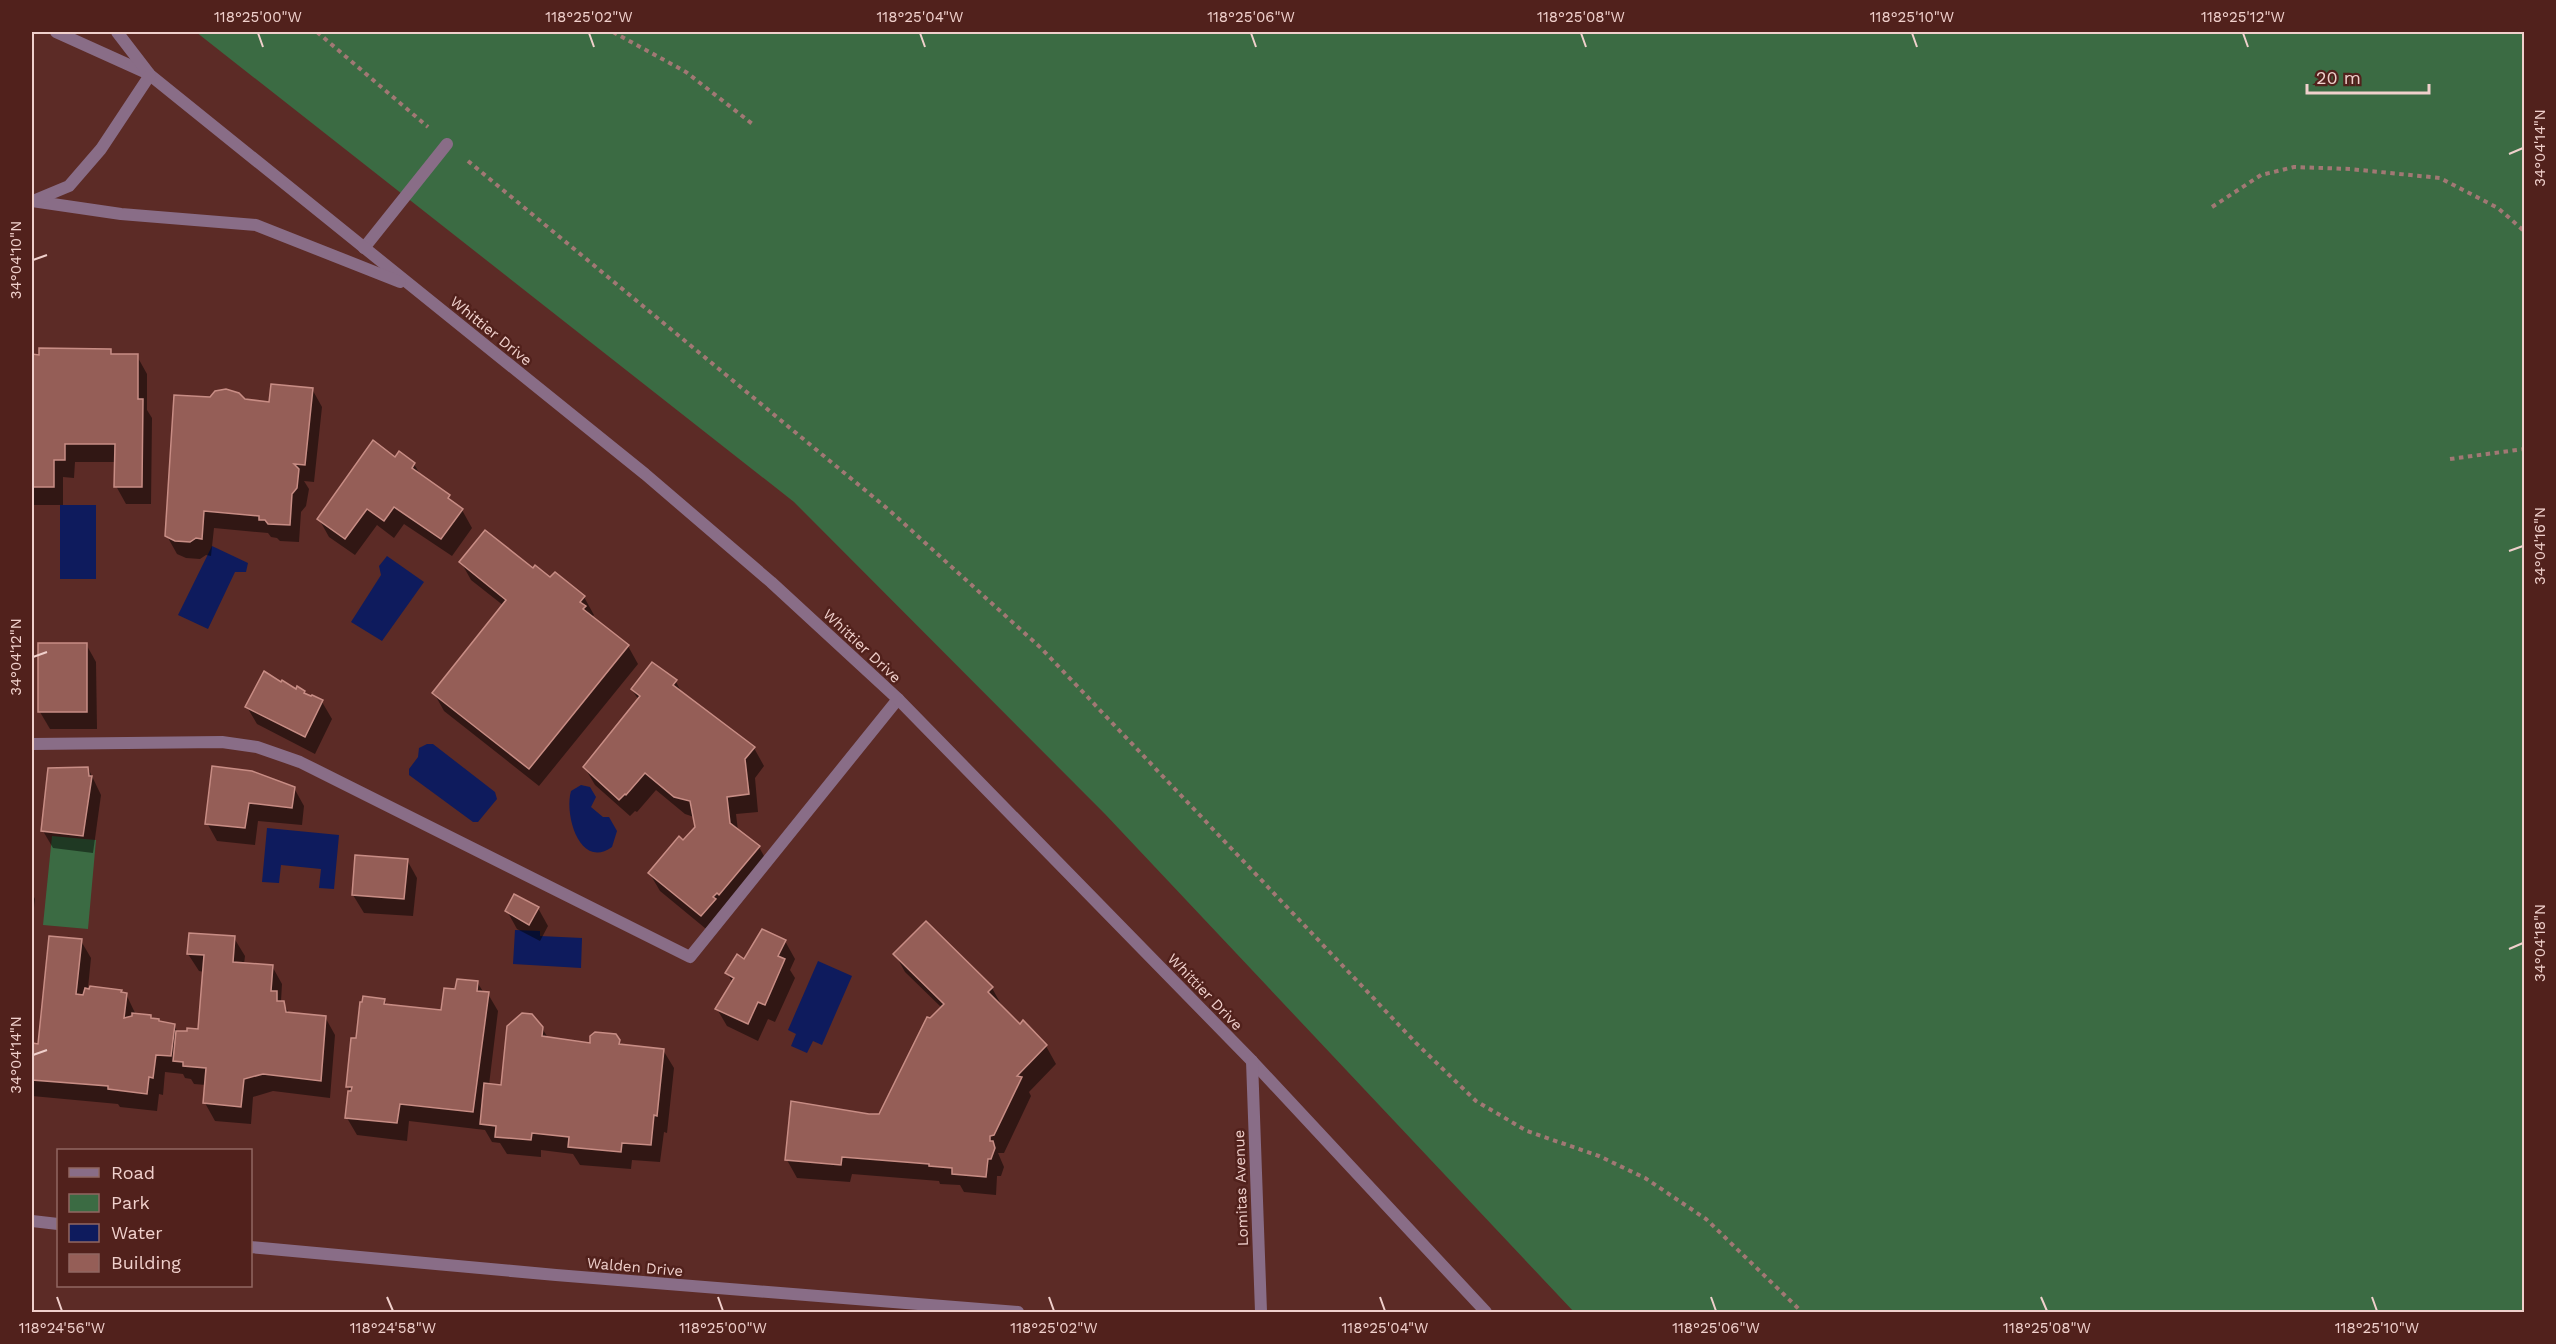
<svg xmlns="http://www.w3.org/2000/svg" width="2556" height="1344" viewBox="0 0 2556 1344" font-family="'Work Sans',sans-serif">
<style>
.green{fill:#3b6b43}
.water{fill:#0e1b5d}
.shadow{fill:#0007}
.building{fill:#955e57;stroke:#c88d85;stroke-width:1.5}
.lines{fill:none;stroke-linecap:round;stroke-linejoin:round}
.path{stroke:#a17874;stroke-width:4;stroke-dasharray:4.5 4.5;stroke-linecap:butt}
.service{stroke:#896d87;stroke-width:12}
.minor{stroke:#896d87;stroke-width:12}
.ticks{fill:none;stroke:#f0d0cc;stroke-width:2}
.labels{text-anchor:middle;stroke-width:5;stroke-linejoin:round;paint-order:stroke}
.street-label{font-size:15px;fill:#f0d0cc;stroke:#51211c}
.neatline{fill:none;stroke:#f0d0cc;stroke-width:2}
.ticks-label{font-size:15px;text-anchor:middle;fill:#f0d0cc}
</style>
<rect width="100%" height="100%" fill="#5c2b26"/>
<!-- green -->
<g class="green">
<path d="M196,32h2328v1280h-950l-469,-498 -311,-312z"/>
<path d="M52,836l44,4 -8,89 -45,-4z"/>
</g>
<!-- water -->
<g class="water">
<rect x="60" y="505" width="36" height="74"/>
<path d="M212,546l36,17 -2,9h-11l-27,57 -30,-14z"/>
<path d="M387,556l37,26 -42,59 -31,-19 30,-47 -2,-9z"/>
<path d="M427,744h6l62,48 2,7 -19,23h-5l-64,-47v-6l9,-12 1,-9z"/>
<path d="M581,785l9,2 6,10 -5,10 12,10h6l8,14 -5,16c-32,23 -48,-32 -41,-56z"/>
<path d="M267,828l72,7 -5,54 -15,-1 2,-19 -40,-4 -2,18 -17,-1z"/>
<path d="M515,930l25,1v5l42,2 -1,30 -68,-4z"/>
<path d="M818,961l34,15 -30,69 -9,-4 -6,12 -16,-7 5,-12 -8,-4z"/>
</g>
<!-- shadow -->
<g class="shadow">
<path d="M110,350l3,6h24l10,18v36l5,8 -1,86h-25l-10,-18v-24h-41l-1,16 -11,-1v28h-31v-149z"/>
<path d="M312,389l10,18 -8,75 -10,-1 5,8 -3,17 -5,6 -2,30 -19,-1 -3,-3 -6,-1 -3,-4 -54,-5 -3,28 -5,-1 -6,4 -14,-1 -9,-4 -10,-18 77,-136 27,3z"/>
<path d="M414,464l7,12 28,21 4,7 9,6 10,18 -20,28 -48,-32 -10,14 -17,-13 -22,30 -26,-18 -10,-18z"/>
<path d="M461,562l72,8 51,27 10,18 -2,2 36,29 10,18 -99,122 -95,-75 -10,-18 70,-87 -33,-26z"/>
<path d="M86,644l10,18 1,67h-47l-10,-17z"/>
<path d="M676,682l7,13 71,53 10,18 -9,12 3,34 -22,2 2,17 21,16 10,18 -58,68 -51,-42 -10,-17 46,-46 -2,-11 -9,-3 -29,-24 -19,22 -2,-1 -5,5 -35,-31 -10,-17 54,-68 -7,-10z"/>
<path d="M297,691l7,1 2,4 16,6 10,17 -17,35 -58,-30 -10,-17z"/>
<path d="M88,768l13,27 -8,58 -40,-5 -10,-17z"/>
<path d="M213,768l81,20 10,18 -2,19 -44,-4 -3,24 -38,-4 -10,-18z"/>
<path d="M407,860l10,18 -4,38 -49,-3 -11,-18z"/>
<path d="M32,893l3,6 -3,25z"/>
<path d="M538,908l10,18 -8,15 -23,-12 -10,-18z"/>
<path d="M926,923l66,65 10,18 -1,1 19,19 26,20 10,18 -27,28 2,4 -27,57h-6l6,14 -3,9h-4l-1,19 -32,-3 -4,-7 -20,-1 -1,-3 -87,-7 -2,8 -53,-4 -10,-18 5,-57 87,12 52,-95 11,-12 -37,-36 -10,-18z"/>
<path d="M234,938l11,18 -1,8 28,2 10,18 -1,17 9,13 35,3 10,18 -5,63 -57,-7 -20,6 -2,27 -36,-3 -10,-18 1,-18 -12,-1 -3,-5 -6,-1 -2,-4 -18,-2 -2,23 -4,-1 -2,17 -37,-4 -2,-3 -86,-8v-51l7,1 42,-105 10,17 -3,30 33,3 5,3 10,21 14,1 10,7 14,2 4,8 21,-3 5,-58 -5,-1 -11,-17z"/>
<path d="M785,941l10,18 -5,11 5,8 -20,44 -7,-3 -10,22 -31,-15 -10,-17 16,-26 -6,-10 18,-12z"/>
<path d="M477,982l7,11 4,1 10,17 -9,74 14,2 39,-59 6,10 43,7 24,-10 7,11 41,4 11,18 -7,65 -3,-1 -4,30 -28,-2 -1,9 -51,-4 -7,-11 -32,-4v7l-34,-3 -7,-11 -8,-1 -7,-12 -76,-9 -2,20 -50,-6 -10,-17 4,-26 -3,-5 10,-47 26,-40 3,6 56,6 14,-21z"/>
</g>
<!-- building -->
<g class="building">
<path d="M39,348l72,1v5h27v45h5l-1,88h-28l1,-43h-50v16h-11v27h-22v-133l7,1z"/>
<path d="M271,384l42,4 -8,77 -11,-1 5,5 -2,19 -5,6 -2,31 -22,-1 -3,-4h-6v-4l-55,-5 -2,28 -6,-1 -6,4 -15,-1 -10,-5 9,-141 36,2 5,-6 11,-2 13,4 6,6 24,3z"/>
<path d="M373,440l22,17 4,-6 16,12 -3,5 38,27 -2,3 15,11 -22,30 -47,-32 -10,14 -17,-12 -22,30 -28,-20z"/>
<path d="M485,530l48,38 2,-3 15,12 5,-5 30,24 -5,6 6,4 -3,3 46,36 -100,124 -97,-76 74,-93 -47,-38z"/>
<rect x="38" y="643" width="49" height="69"/>
<path d="M652,662l25,18 -4,5 82,62 -10,12 4,35 -22,3 3,26 30,23 -41,49 -2,-2 -4,4 3,2 -15,17 -53,-43 31,-37 4,4 12,-13 -5,-26 -16,-4 -29,-24 -19,22 -1,-1 -6,6 -36,-33 57,-71 -9,-7z"/>
<path d="M264,671l17,11 1,-2 14,9 1,-3 8,5 -1,2 7,3 1,-1 11,5 -18,37 -60,-30z"/>
<path d="M212,766l40,5 43,16 -3,21 -43,-5 -4,25 -40,-4z"/>
<path d="M88,767l1,9h3l-9,60 -42,-5 7,-63z"/>
<path d="M355,855l53,4 -4,40 -52,-4z"/>
<path d="M514,894l25,13 -10,18 -24,-14z"/>
<path d="M926,921l67,66 -5,5 32,32 3,-4 24,25 -30,31 5,1 -28,58 -4,1v5h3l2,7 -4,11h-3l-2,18 -34,-3v-6l-23,-2v-2l-87,-7 -1,8 -56,-5 6,-59 78,13h10l48,-97 3,1 14,-14 -51,-50z"/>
<path d="M762,929l24,11 -8,16 7,3 -20,46 -7,-3 -10,22 -33,-15 19,-31 -9,-5 12,-19 7,5z"/>
<path d="M189,933l46,3 -2,26 40,3 -2,26h6v10h7l2,11 40,4 -5,65 -58,-7 -19,5 -3,28 -38,-4 3,-35 -23,-2v-4l-10,-1 3,-30h11v-3l11,1 6,-74 -17,-1z"/>
<path d="M49,936l33,3 -6,55 7,1 2,-7 4,1 1,-3 32,4 -1,2 6,1 -3,25 8,-2v-3l19,2v3l8,1v2l16,3 -4,32 -15,-1 -3,23 -4,-1 -2,17 -39,-5v-3l-76,-6v-37l6,1z"/>
<path d="M457,979l21,2 -1,10 12,1 -16,120 -73,-8 -3,19 -52,-5 3,-27h3l1,-4h-6l5,-49h5l4,-36h2l1,-6 22,3 -1,5 57,6 3,-22 11,1z"/>
<path d="M522,1013l10,1 11,13 -1,9 48,7v-7l5,-4 21,2 4,6 -1,4 45,5 -7,67 -3,-1 -3,30 -29,-2 -1,9 -53,-5 1,-10 -37,-4 -1,7 -36,-3 1,-11 -16,-2 4,-41 17,2 6,-59z"/>
</g>
<g class="lines">
<!-- path -->
<g class="path">
<path d="M317,32l111,95"/>
<path d="M613,32l73,40 69,54"/>
<path d="M468,161l421,349 153,139 374,394 60,58 51,30 72,25 46,22 61,41 96,93"/>
<path d="M2212,207l49,-32 33,-8 56,2 90,9 58,30 26,23"/>
<path d="M2450,459l74,-10"/>
</g>
<!-- service -->
<g class="service">
<path d="M364,248l83,-104"/>
<path d="M32,744l190,-2 35,5 43,15 390,195 208,-258"/>
</g>
<!-- minor -->
<g class="minor">
<path d="M56,32l93,42"/>
<path d="M117,32l33,43 495,399 126,108 127,117 354,362 234,251"/>
<path d="M32,201l89,13 135,11 144,57"/>
<path d="M33,201l36,-15 32,-37 49,-74"/>
<path d="M1252,1061l9,251"/>
<path d="M32,1221l26,3"/>
<path d="M250,1247l306,28 462,37"/>
</g>
</g>
<!-- ticks -->
<path class="ticks" d="M258,33l5,14M589,33l5,14M920,33l5,14M1251,33l5,14M1581,33l5,14M1912,33l5,14M2243,33l5,14M2509,154l14,-6M33,260l14,-5M2509,551l14,-5M33,657l14,-5M2509,949l14,-6M33,1055l14,-5M57,1297l5,14M387,1297l6,14M718,1297l5,14M1049,1297l5,14M1380,1297l5,14M1711,1297l5,14M2041,1297l6,14M2372,1297l5,14"/>
<g class="labels">
<!-- street labels -->
<g class="street-label">
<text transform="translate(491 331) rotate(39)" y="5">Whittier Drive</text>
<text transform="translate(862 646) rotate(43)" y="5">Whittier Drive</text>
<text transform="translate(1205 992) rotate(46)" y="5">Whittier Drive</text>
<text transform="translate(1241 1188) rotate(-92)" y="5">Lomitas Avenue</text>
<text transform="translate(635 1267) rotate(5)" y="5">Walden Drive</text>
</g>
</g>
<!-- border -->
<rect width="2556" height="1344" fill="none" stroke="#51211c" stroke-width="66"/>
<!-- legend -->
<rect x="57" y="1149" width="195" height="138" fill="#51211c" stroke="#916762" stroke-width="1.5"/>
<rect x="69" y="1168" width="30" height="9" fill="#896d87" stroke="#916762" stroke-width="1.5"/>
<text x="111" y="1179" font-size="18" fill="#f0d0cc">Road</text>
<rect x="69" y="1194" width="30" height="18" fill="#3b6b43" stroke="#916762" stroke-width="1.5"/>
<text x="111" y="1209" font-size="18" fill="#f0d0cc">Park</text>
<rect x="69" y="1224" width="30" height="18" fill="#0e1b5d" stroke="#916762" stroke-width="1.5"/>
<text x="111" y="1239" font-size="18" fill="#f0d0cc">Water</text>
<rect x="69" y="1254" width="30" height="18" fill="#955e57" stroke="#916762" stroke-width="1.5"/>
<text x="111" y="1269" font-size="18" fill="#f0d0cc">Building</text>
<!-- scale -->
<path d="M2307 84v9h122v-9" fill="none" stroke="#f0d0cc" stroke-width="3"/>
<text x="2316" y="84" font-size="18" fill="#f0d0cc" stroke="#51211c" stroke-width="4.5" paint-order="stroke">20 m</text>
<rect x="33" y="33" width="2490" height="1278" class="neatline"/>
<g class="ticks-label">
<text x="258" y="22">118°25'00"W</text>
<text x="589" y="22">118°25'02"W</text>
<text x="920" y="22">118°25'04"W</text>
<text x="1251" y="22">118°25'06"W</text>
<text x="1581" y="22">118°25'08"W</text>
<text x="1912" y="22">118°25'10"W</text>
<text x="2243" y="22">118°25'12"W</text>
<text transform="translate(2540 148) rotate(-90)" y="5">34°04'14"N</text>
<text transform="translate(16 260) rotate(-90)" y="5">34°04'10"N</text>
<text transform="translate(2540 546) rotate(-90)" y="5">34°04'16"N</text>
<text transform="translate(16 657) rotate(-90)" y="5">34°04'12"N</text>
<text transform="translate(2540 943) rotate(-90)" y="5">34°04'18"N</text>
<text transform="translate(16 1055) rotate(-90)" y="5">34°04'14"N</text>
<text x="62" y="1333">118°24'56"W</text>
<text x="393" y="1333">118°24'58"W</text>
<text x="723" y="1333">118°25'00"W</text>
<text x="1054" y="1333">118°25'02"W</text>
<text x="1385" y="1333">118°25'04"W</text>
<text x="1716" y="1333">118°25'06"W</text>
<text x="2047" y="1333">118°25'08"W</text>
<text x="2377" y="1333">118°25'10"W</text>
</g>
</svg>
